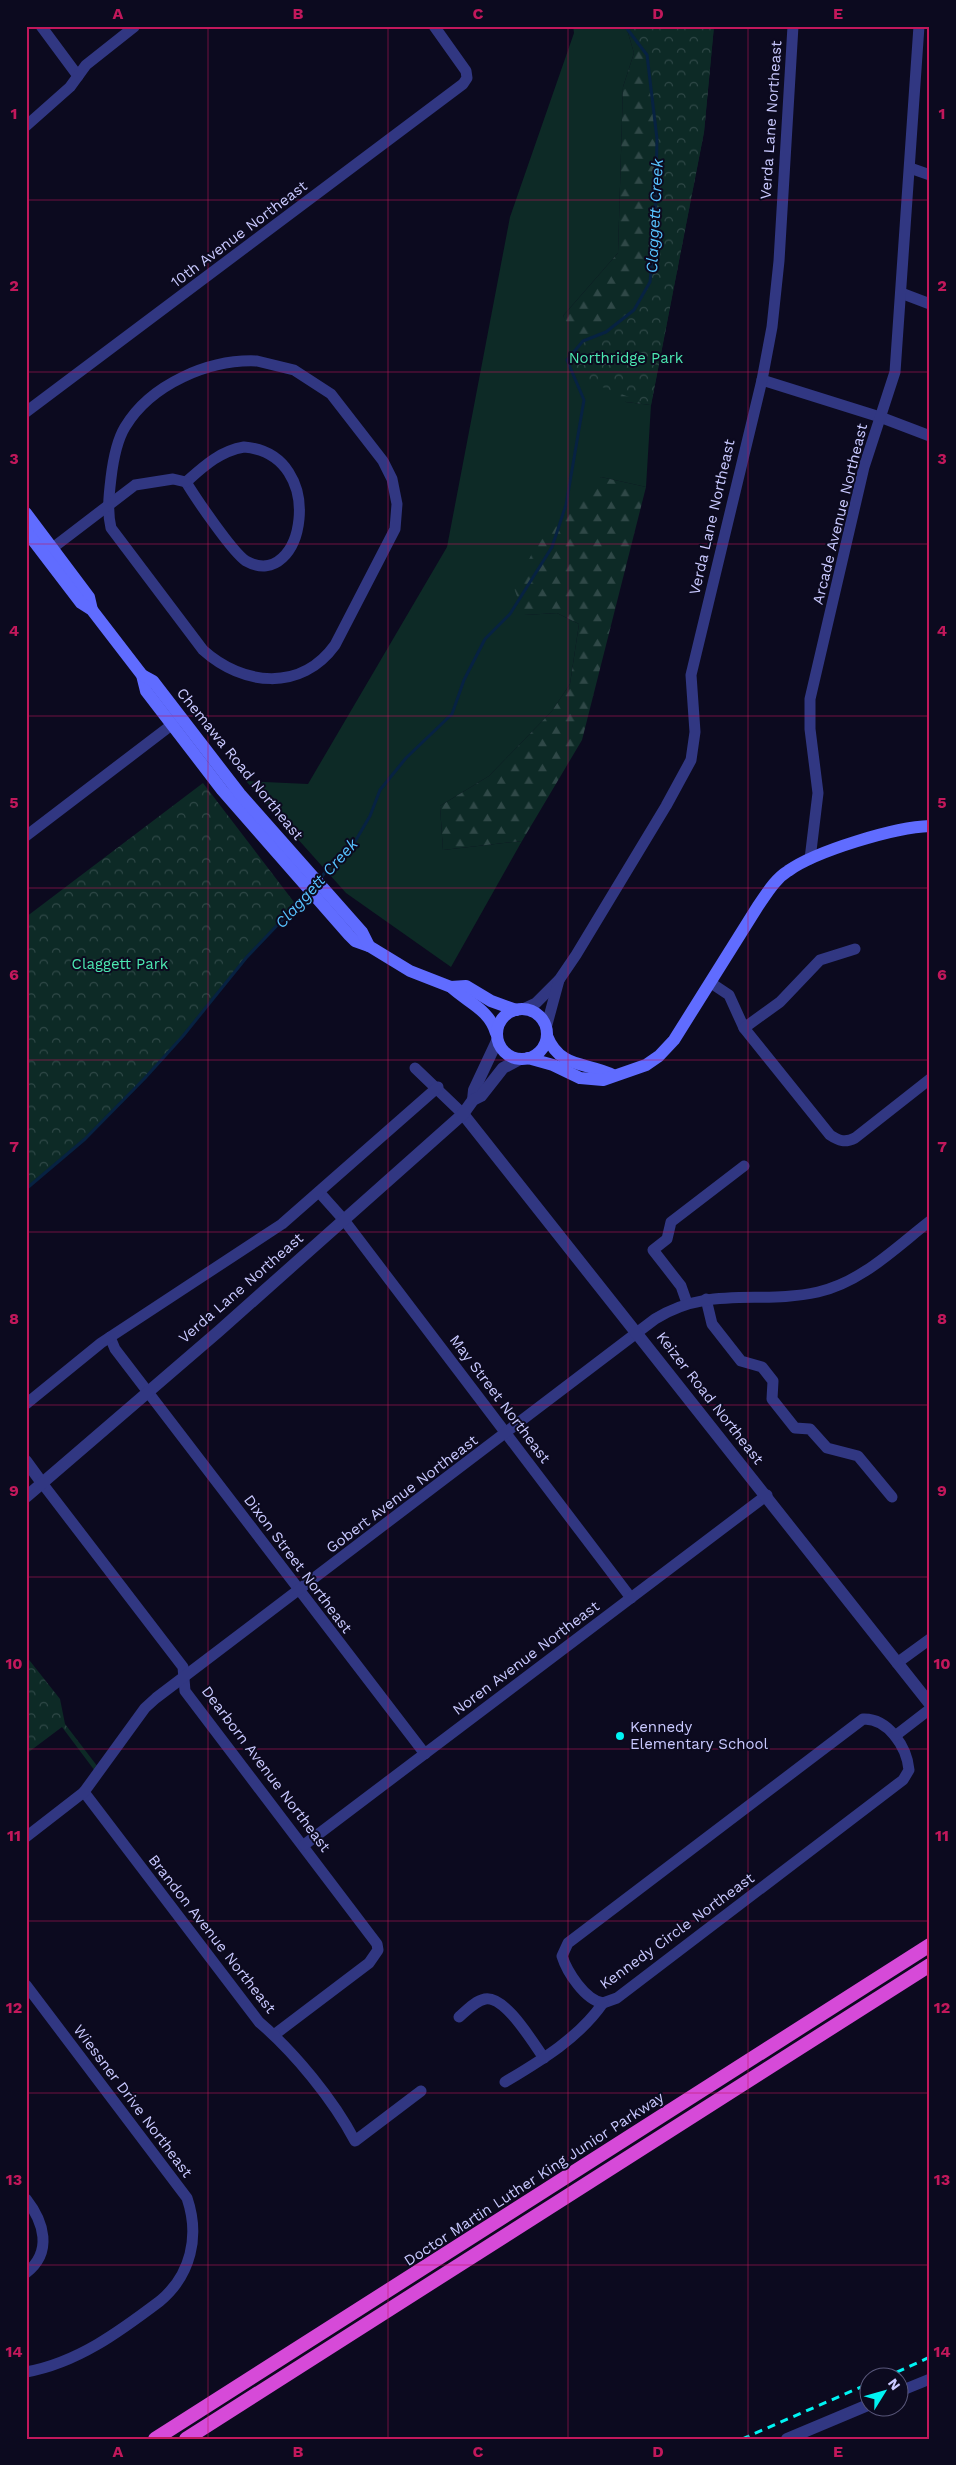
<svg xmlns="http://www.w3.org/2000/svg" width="956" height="2465" viewBox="0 0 956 2465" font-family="'Work Sans',sans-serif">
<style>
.grass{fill:#0d2a26}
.forest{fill:url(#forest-firs)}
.park{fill:url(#park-crowns)}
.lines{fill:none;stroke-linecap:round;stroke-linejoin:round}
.stream{stroke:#072242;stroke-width:3}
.minor{stroke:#313782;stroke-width:11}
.tertiary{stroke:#313782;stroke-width:12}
.secondary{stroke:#606cff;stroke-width:12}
.trunk{stroke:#d64ad8;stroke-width:14}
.rail{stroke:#00f4f3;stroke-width:3;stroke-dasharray:8 6;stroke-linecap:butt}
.grid{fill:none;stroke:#c2185b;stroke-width:1;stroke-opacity:0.55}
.poi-dot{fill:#00f4f3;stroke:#0c0a1f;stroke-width:2}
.labels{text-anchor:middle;stroke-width:4;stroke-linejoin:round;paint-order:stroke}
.street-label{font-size:15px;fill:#c9c9ff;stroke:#0c0a1f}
.park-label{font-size:15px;fill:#4ce8b1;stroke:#0c0a1f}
.poi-label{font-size:15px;fill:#c9c9ff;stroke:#0c0a1f;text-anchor:start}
.water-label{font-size:16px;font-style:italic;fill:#57c2ff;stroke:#0c0a1f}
.neatline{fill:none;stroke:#c2185b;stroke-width:2}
.grid-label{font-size:16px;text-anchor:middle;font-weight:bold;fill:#c2185b}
</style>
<defs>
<pattern id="forest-firs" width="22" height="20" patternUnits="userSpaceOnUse" patternTransform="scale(1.25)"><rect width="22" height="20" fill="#0d2a26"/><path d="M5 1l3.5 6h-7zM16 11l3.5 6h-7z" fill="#2f4847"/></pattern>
<pattern id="park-crowns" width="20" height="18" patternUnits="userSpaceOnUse" patternTransform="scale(1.25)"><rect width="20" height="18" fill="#0d2a26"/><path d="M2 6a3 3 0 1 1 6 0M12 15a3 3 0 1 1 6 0" fill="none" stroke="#2f4847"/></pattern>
</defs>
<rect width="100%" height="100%" fill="#0c0a1f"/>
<!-- grass -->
<path class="grass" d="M573,26h53l8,27 -11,34 -5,166 -55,63 63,86 25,3 -5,82 -45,-10 -77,138 33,-2 22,11 -9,60 -18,27 -63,65 -49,30 3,44 79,-9 -71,126 -105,-74 -100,-112 62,3 139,-237 63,-330 64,-184z"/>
<!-- forest -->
<g class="forest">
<path d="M626,26h88l-10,106 -53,273 -25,-3 -21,-14 -42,-72 55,-63 5,-166 11,-34z"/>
<path d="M601,477l45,10 -64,253 -60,101 -79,9 -3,-44 49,-30 63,-65 18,-27 9,-60 -22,-11 -33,2 -10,-27 24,-46 39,-47z"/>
</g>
<!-- park -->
<g class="park">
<path d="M625,26h89l-10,106 -53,273 -79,-29 -5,-16 16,-19 23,-9 28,-22 16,-28 5,-52 2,-91 -10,-84z"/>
<path d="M203,783l94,123 -51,52 -63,78 -38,42 -60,61 -59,50v-272z"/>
<path d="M26,1656l34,43 5,25 36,47 -3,4 -36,-48 -36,27z"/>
</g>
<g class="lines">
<!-- stream -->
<g class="stream">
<path d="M320,879l16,-21 17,-13 17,-29 10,-26 26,-32 46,-44 12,-34 21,-41 25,-25 42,-67 14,-42 18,-105 -17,-40 16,-19 23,-9 28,-22 16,-28 5,-52 2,-91 -10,-84 -22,-29"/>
<path d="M26,1189l59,-50 60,-61 38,-42 63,-78 62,-65"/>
</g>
<!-- minor -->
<g class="minor">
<path d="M41,26l37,50"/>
<path d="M26,126l44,-39 16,-22 48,-38"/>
<path d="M910,168l20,7"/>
<path d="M901,293l29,11"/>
<path d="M257,361l37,9 37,24 52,67 9,18 5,25 -2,25 -60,116c-34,47 -92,41 -132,5l-92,-122c-4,-17 -2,-33 0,-50 2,-17 5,-36 14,-51 26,-43 84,-68 132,-66z"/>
<path d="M762,380l118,37 50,19"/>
<path d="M26,412l437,-328 4,-6 -1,-7 -32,-45"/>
<path d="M244,447c86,7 60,147 2,114 -13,-8 -51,-64 -60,-79 18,-16 34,-31 58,-35z"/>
<path d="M46,553l89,-68 38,-6 13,3"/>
<path d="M26,836l152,-116"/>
<path d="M810,859l8,-66 -8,-64v-30l54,-232 31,-95 24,-346"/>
<path d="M711,983l18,12 15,33 86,107c9,6 15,8 25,3l75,-59"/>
<path d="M523,1009l13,-6 23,-23 17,-25 90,-149 25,-46 4,-28 -4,-57 71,-295 10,-53 7,-66 14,-235"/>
<path d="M546,1028l13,-48"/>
<path d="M744,1028l36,-26 40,-42 35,-11"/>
<path d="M415,1068l48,46"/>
<path d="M319,1192l25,28 287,378"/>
<path d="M706,1299l6,25 29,37 21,6 11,14 -1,18 23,29 15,1 17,19 31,8 34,41"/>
<path d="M687,1303l-6,-17 -28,-36 14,-11 4,-17 73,-56"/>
<path d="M110,1337l5,12 310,405"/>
<path d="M26,1404l75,-61 181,-119 156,-137"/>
<path d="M42,1483l141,184 2,24 192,253 1,6 -9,13 -95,72"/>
<path d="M897,1663l33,-24"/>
<path d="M863,1719c25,-1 44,28 46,51l-6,10 -286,218 -14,5c-18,-3 -36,-31 -41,-47l6,-13z"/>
<path d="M895,1736l35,-27"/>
<path d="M84,1792l175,230c35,30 74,77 96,119l66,-50"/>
<path d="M26,1837l58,-45 61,-84 11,-10 499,-379c54,-34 105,-14 163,-27 44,-10 77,-44 112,-71"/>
<path d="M304,1845l463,-350"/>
<path d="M26,1985l161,213c13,38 4,77 -27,103 -41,31 -83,62 -134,71"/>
<path d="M459,2017c7,-6 16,-16 26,-18 20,-4 48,44 59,59"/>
<path d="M505,2082c35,-21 74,-44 98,-79"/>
<path d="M26,2199c18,23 27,53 0,74"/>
<path d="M898,2392l32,-13"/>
</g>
<!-- tertiary -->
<g class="tertiary">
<path d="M473,1100l1,-10 23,-49"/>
<path d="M463,1114l467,590"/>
<path d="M26,1461l16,22"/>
<path d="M26,1497l193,-166 244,-217 10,-14 8,-4 22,-28 17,-9"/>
<path d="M787,2439l81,-34"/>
</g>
<!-- secondary -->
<g class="secondary">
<path d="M26,513l63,84 3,13"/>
<path d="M26,531l55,72 11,7 50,65 4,16 76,99 127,145 6,6 14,5 41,25 41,16 15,-1 25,15 25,9"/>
<path d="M142,675l11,6 87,113 122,138 7,14"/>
<path d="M451,987c17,16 38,22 45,46"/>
<circle cx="522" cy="1034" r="25"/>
<path d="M547,1036c13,33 40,26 66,39"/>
<path d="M528,1058l25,7 27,13 23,2 43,-15 13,-9 15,-16 84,-134c9,-13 17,-27 30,-35 28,-20 107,-44 142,-45"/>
</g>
<!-- trunk -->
<g class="trunk">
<path d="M155,2439l775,-494"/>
<path d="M186,2439l744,-474"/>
</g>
<!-- rail -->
<g class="rail">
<path d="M884,2378l46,-21"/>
<path d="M742,2439l126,-55"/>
</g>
</g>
<!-- grid -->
<path class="grid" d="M208,26v2413M388,26v2413M568,26v2413M748,26v2413M26,200h904M26,372h904M26,544h904M26,716h904M26,888h904M26,1060h904M26,1232h904M26,1405h904M26,1577h904M26,1749h904M26,1921h904M26,2093h904M26,2265h904"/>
<!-- markers -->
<circle class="poi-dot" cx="620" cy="1736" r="5"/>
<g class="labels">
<!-- street labels -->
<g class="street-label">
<text transform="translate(771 120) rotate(-86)" y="5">Verda Lane Northeast</text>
<text transform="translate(239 234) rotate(-37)" y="5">10th Avenue Northeast</text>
<text transform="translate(840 514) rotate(-76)" y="5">Arcade Avenue Northeast</text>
<text transform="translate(712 517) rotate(-77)" y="5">Verda Lane Northeast</text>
<text transform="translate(240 764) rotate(51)" y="5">Chemawa Road Northeast</text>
<text transform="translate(241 1288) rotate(-41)" y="5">Verda Lane Northeast</text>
<text transform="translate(710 1398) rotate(52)" y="5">Keizer Road Northeast</text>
<text transform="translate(500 1399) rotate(53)" y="5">May Street Northeast</text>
<text transform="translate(402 1494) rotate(-37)" y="5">Gobert Avenue Northeast</text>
<text transform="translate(298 1564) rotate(53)" y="5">Dixon Street Northeast</text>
<text transform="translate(526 1658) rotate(-37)" y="5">Noren Avenue Northeast</text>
<text transform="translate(266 1769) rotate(53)" y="5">Dearborn Avenue Northeast</text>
<text transform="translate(677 1931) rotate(-36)" y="5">Kennedy Circle Northeast</text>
<text transform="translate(212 1934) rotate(52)" y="5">Brandon Avenue Northeast</text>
<text transform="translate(133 2101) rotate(53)" y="5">Wiessner Drive Northeast</text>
<text transform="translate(534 2179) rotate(-33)" y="5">Doctor Martin Luther King Junior Parkway</text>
</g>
<!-- park labels -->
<g class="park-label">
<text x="626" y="363">Northridge Park</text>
<text x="120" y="969">Claggett Park</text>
</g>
<!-- poi labels -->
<g class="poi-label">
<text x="630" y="1732">Kennedy<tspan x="630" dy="17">Elementary School</tspan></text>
</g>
<!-- water labels -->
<g class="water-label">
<text transform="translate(654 216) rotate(-87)" y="6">Claggett Creek</text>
<text transform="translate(316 883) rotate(-48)" y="6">Claggett Creek</text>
</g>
</g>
<!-- border -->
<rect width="956" height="2465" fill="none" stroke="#0c0a1f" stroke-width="55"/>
<!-- north arrow -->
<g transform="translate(884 2392) rotate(53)"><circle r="24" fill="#0c0a1f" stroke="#585679"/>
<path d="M0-4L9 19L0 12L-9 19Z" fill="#00f4f3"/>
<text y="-8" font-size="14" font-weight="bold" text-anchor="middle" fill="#c9c9ff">N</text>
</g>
<rect x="28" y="28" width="900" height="2410" class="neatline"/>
<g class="grid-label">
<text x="118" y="19">A</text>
<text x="298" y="19">B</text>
<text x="478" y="19">C</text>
<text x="658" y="19">D</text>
<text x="838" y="19">E</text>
<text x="14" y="119">1</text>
<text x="942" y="119">1</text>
<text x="14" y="291">2</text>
<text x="942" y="291">2</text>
<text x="14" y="464">3</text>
<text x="942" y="464">3</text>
<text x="14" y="636">4</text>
<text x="942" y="636">4</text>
<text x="14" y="808">5</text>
<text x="942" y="808">5</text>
<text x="14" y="980">6</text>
<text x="942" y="980">6</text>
<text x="14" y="1152">7</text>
<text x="942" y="1152">7</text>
<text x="14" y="1324">8</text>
<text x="942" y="1324">8</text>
<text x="14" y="1496">9</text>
<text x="942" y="1496">9</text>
<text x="14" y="1669">10</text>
<text x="942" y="1669">10</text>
<text x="14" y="1841">11</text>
<text x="942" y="1841">11</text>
<text x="14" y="2013">12</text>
<text x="942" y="2013">12</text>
<text x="14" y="2185">13</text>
<text x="942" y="2185">13</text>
<text x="14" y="2357">14</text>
<text x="942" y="2357">14</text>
<text x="118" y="2457">A</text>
<text x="298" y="2457">B</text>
<text x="478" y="2457">C</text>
<text x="658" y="2457">D</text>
<text x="838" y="2457">E</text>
</g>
</svg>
